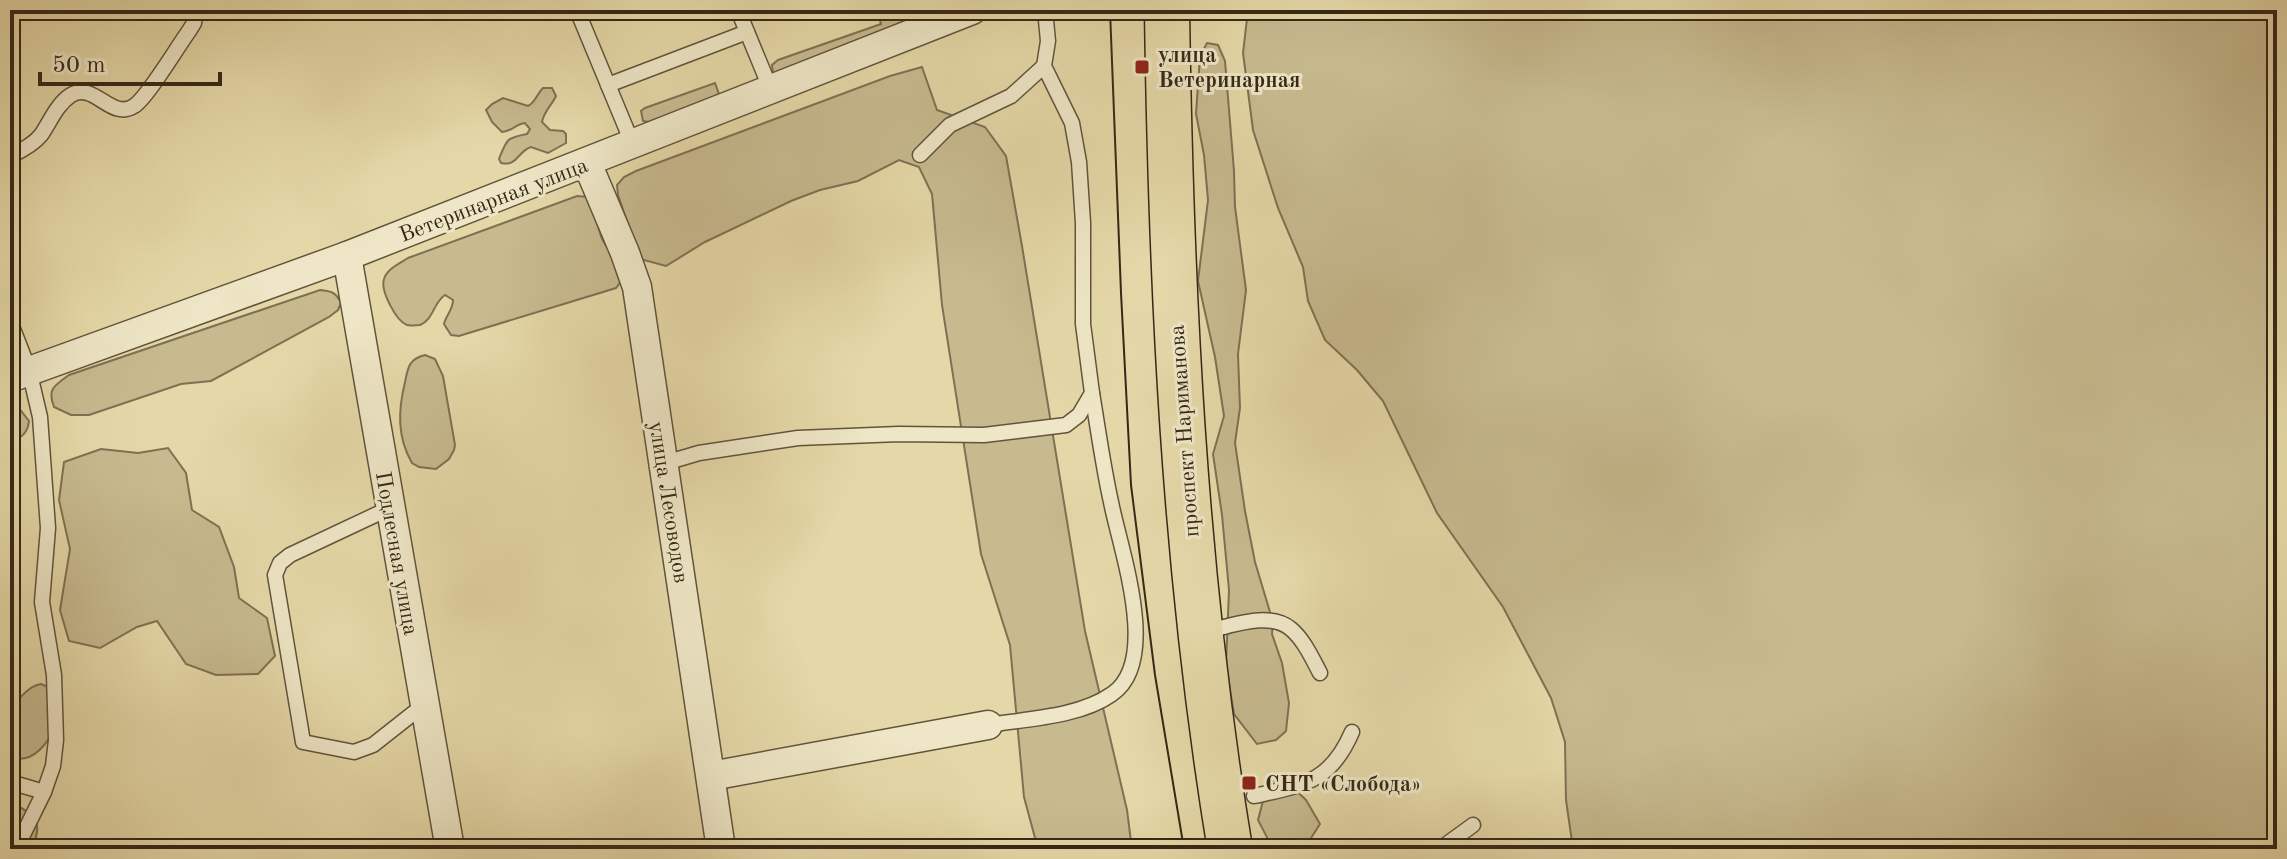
<svg xmlns="http://www.w3.org/2000/svg" width="2287" height="859" viewBox="0 0 2287 859" font-family="'Old Standard TT',serif">
<style>
.green{fill:#c7ba8f;stroke:#7e7153;stroke-width:2}
.lines{fill:none;stroke-linecap:round;stroke-linejoin:round}
.lane-casing{stroke:#61543b;stroke-width:17}
.street-casing{stroke:#61543b;stroke-width:31}
.primary-casing{stroke:#352817;stroke-width:47}
.lane{stroke:#eee6c6;stroke-width:14}
.street{stroke:#eee6c6;stroke-width:28}
.primary{stroke:#e5d8a8;stroke-width:44}
.tram{stroke:#352817;stroke-width:2}
.poi-dot{fill:#8f2418;stroke:#eee6c6;stroke-width:3}
.labels{text-anchor:middle;stroke-width:6;stroke-linejoin:round;paint-order:stroke}
.poi-label{font-size:22px;font-weight:bold;fill:#352817;stroke:#eee6c6;text-anchor:start}
.street-label{font-size:22px;fill:#352817;stroke:#eee6c6}
</style>
<rect width="100%" height="100%" fill="#e5d8a8"/>
<filter id="stains"><feTurbulence type="fractalNoise" baseFrequency=".0025" numOctaves="4"/><feColorMatrix values="0 0 0 0 .2 0 0 0 0 .09 0 0 0 0 .02 0 0 0 .5 -.17"/></filter>
<radialGradient id="worn" r=".72"><stop offset=".6" stop-color="#630" stop-opacity="0"/><stop offset="1" stop-color="#630" stop-opacity=".3"/></radialGradient>
<!-- green -->
<g class="green">
<path d="M877,10h44l-1,8 -143,59 -4,-4 -1,-8 6,-5 103,-36z"/>
<path d="M1248,10h1029v839h-704l-7,-49 -1,-58 -14,-44 -48,-91 -66,-94 -54,-112 -26,-31 -32,-30 -17,-39 -5,-34 -25,-59 -25,-78 -10,-77z"/>
<path d="M1207,43l11,2 7,16 9,110 1,36 11,83 -8,64 2,54 -5,35 10,68 10,51 18,60 -1,12 10,29 7,40 -3,28 -10,9 -19,4 -23,-30 -8,-49 3,-75 -7,-75 -9,-61 11,-38 -9,-59 -17,-76 10,-81 -4,-45 -8,-41 4,-58z"/>
<path d="M922,67l15,43 48,17 21,29 16,90 63,385 42,179 5,39h-94l-14,-52 -14,-152 -29,-91 -39,-249 -10,-111 -13,-27 -20,-7 -41,21 -38,9 -29,11 -86,41 -39,24 -26,-7 -22,-64 -1,-10 7,-8 12,-6 254,-95z"/>
<path d="M715,83l5,14 -71,25 -6,-1 -2,-10 4,-3z"/>
<path d="M543,88h9l4,8c-4,9 -12,15 -14,26l8,8 13,1 3,3v9l-18,10 -17,-6c-13,4 -14,20 -30,16l-2,-4c8,-20 7,-21 28,-25l3,-5 -5,-6c-9,1 -13,8 -23,9l-10,-10 -6,-12 6,-6 11,-6 25,8c8,-4 8,-11 15,-18z"/>
<path d="M577,196l11,1c5,13 9,26 13,39 5,18 34,31 15,52l-157,48 -8,-1 -7,-11c2,-9 9,-14 9,-24l-8,-5c-12,8 -11,24 -25,30 -4,0 -9,1 -13,0 -11,-4 -27,-35 -23,-46 3,-10 16,-16 24,-21z"/>
<path d="M320,290c11,1 16,2 21,13l-3,7 -9,7 -118,64 -30,3 -92,31h-18l-17,-8c-7,-18 0,-21 15,-32z"/>
<path d="M425,355l10,4 8,17 12,69 -1,5 -5,9 -13,10 -17,-2 -7,-4c-15,-26 -14,-52 -7,-81 3,-15 4,-23 20,-27z"/>
<path d="M10,406l8,1 11,14c-1,11 -8,18 -19,20z"/>
<path d="M168,448l18,25 6,37 27,17 15,40 5,31 28,20 8,38 -17,18 -42,1 -30,-11 -29,-43 -20,6 -37,21 -31,-7 -9,-31 10,-61 -11,-49 5,-38 37,-13 37,4z"/>
<path d="M41,684l7,3 11,36c-10,17 -25,43 -49,34 0,-13 -2,-28 0,-41 3,-13 18,-30 31,-32z"/>
<path d="M1285,780l21,20 14,24 -16,25h-31l-15,-29 10,-38z"/>
<path d="M10,802c25,12 35,20 21,47h-21z"/>
</g>
<g class="lines">
<defs>
<g id="lane">
<path d="M577,10l56,135"/>
<path d="M738,10l33,80"/>
<path d="M608,85l139,-53"/>
<path d="M920,155l30,-30 61,-29 33,-30"/>
<path d="M10,156c11,-5 23,-11 31,-21 9,-13 16,-31 30,-40 23,-14 40,26 63,11 13,-8 44,-60 55,-75l5,-8 2,-13"/>
<path d="M10,321l19,49 11,47 8,111 -6,74 12,73 2,65 -3,26 -9,26 -34,-10"/>
<path d="M665,463l34,-10 99,-15 101,-4 85,1 82,-10 13,-10 13,-22 -9,-69v-101l-4,-61 -7,-39 -28,-57 4,-25 -3,-31"/>
<path d="M390,508l-100,47 -10,8 -5,12 28,167 51,10 19,-7 52,-41"/>
<path d="M1203,632c26,-5 66,-22 88,-3 13,11 21,29 29,44"/>
<path d="M988,725c38,-6 92,-8 124,-31 49,-33 8,-145 -1,-192 -8,-36 -13,-73 -19,-109"/>
<path d="M1254,796c49,-11 76,-13 98,-64"/>
<path d="M16,849l28,-57"/>
<path d="M1440,849l33,-24"/>
</g>
<g id="street">
<path d="M587,163l38,90 12,34 84,562"/>
<path d="M347,256l103,593"/>
<path d="M10,378l337,-122 625,-246"/>
<path d="M711,776l277,-51"/>
</g>
<path id="primary" d="M1167,10c4,281 17,561 63,839"/>
</defs>
<!-- lane casing -->
<use href="#lane" class="lane-casing"/>
<!-- street casing -->
<use href="#street" class="street-casing"/>
<!-- primary casing -->
<use href="#primary" class="primary-casing"/>
<!-- lane -->
<use href="#lane" class="lane"/>
<!-- street -->
<use href="#street" class="street"/>
<!-- primary -->
<use href="#primary" class="primary"/>
<!-- tram -->
<path class="tram" d="M1110,10l11,283 10,192 24,190 29,174"/>
</g>
<!-- markers -->
<g class="poi-dot">
<rect x="1134" y="59" width="16" height="16" rx="4"/>
<rect x="1241" y="775" width="16" height="16" rx="4"/>
</g>
<g class="labels">
<!-- poi labels -->
<g class="poi-label">
<text x="1158" y="62">улица<tspan x="1158" dy="25">Ветеринарная</tspan></text>
<text x="1265" y="791">СНТ «Слобода»</text>
</g>
<!-- street labels -->
<g class="street-label">
<text transform="translate(493 199) rotate(-21)" y="8">Ветеринарная улица</text>
<text transform="translate(1183 431) rotate(-94)" y="8">проспект Нариманова</text>
<text transform="translate(670 502) rotate(81)" y="8">улица Лесоводов</text>
<text transform="translate(398 553) rotate(80)" y="8">Подлесная улица</text>
</g>
</g>
<!-- margin -->
<rect width="2287" height="859" fill="none" stroke="#e5d8a8" stroke-width="40"/>
<rect x="12" y="12" width="2263" height="835" fill="none" stroke="#352817" stroke-width="4"/>
<rect x="20" y="20" width="2247" height="819" fill="none" stroke="#352817" stroke-width="2"/>
<!-- scale -->
<path d="M40 72v12h180v-12" fill="none" stroke="#352817" stroke-width="4"/>
<text x="52" y="72" font-size="24" fill="#352817" stroke="#eee6c6" stroke-width="6" paint-order="stroke">50 m</text>
<rect width="100%" height="100%" filter="url(#stains)"/>
<rect width="100%" height="100%" fill="url(#worn)"/>
</svg>
